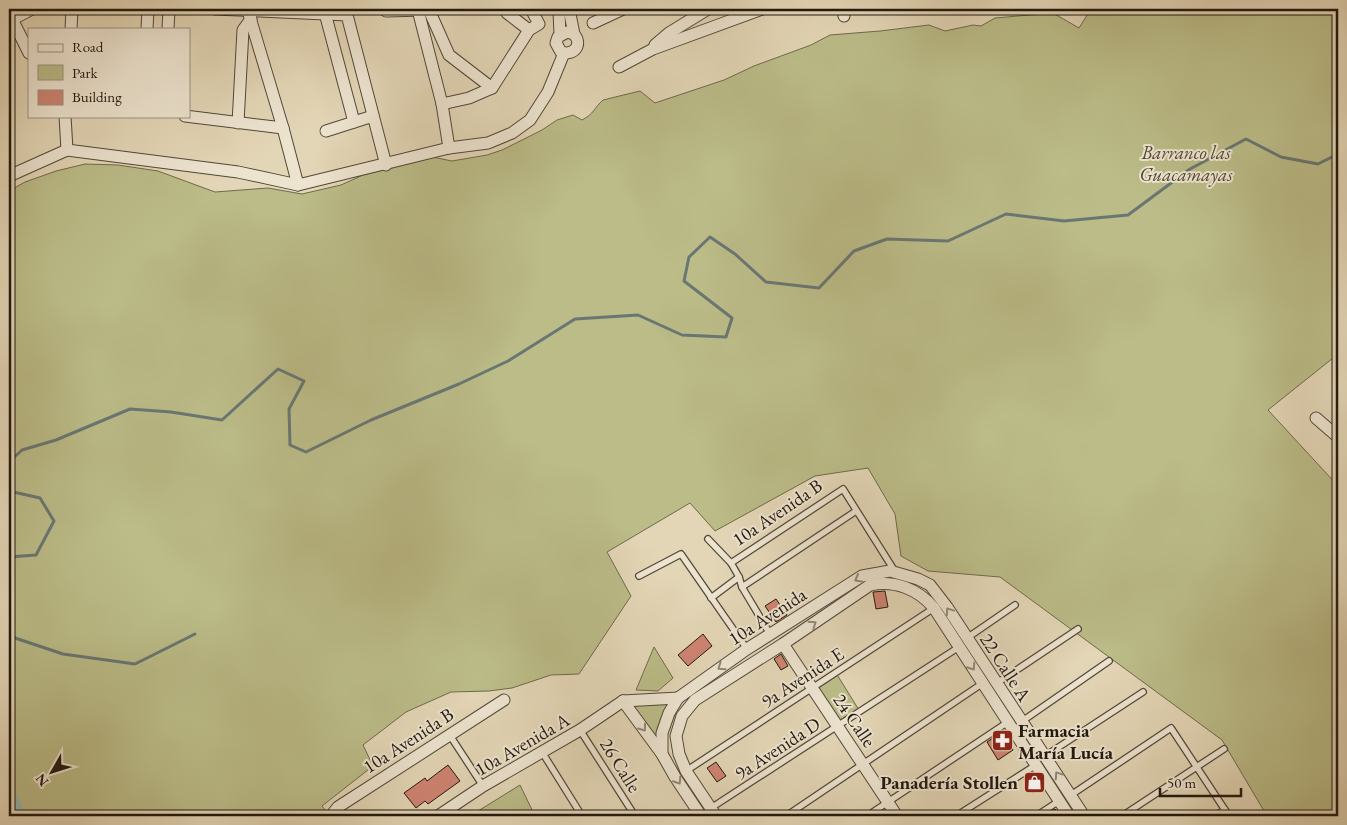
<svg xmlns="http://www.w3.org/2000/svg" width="1347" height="825" viewBox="0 0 1347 825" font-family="'EB Garamond',serif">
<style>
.green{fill:#bbbc88;stroke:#6e6a4c}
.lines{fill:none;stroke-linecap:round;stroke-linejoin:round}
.stream{stroke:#697774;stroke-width:3}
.river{stroke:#98b7b7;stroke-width:20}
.building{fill:#ce8472;stroke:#221810}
.service-casing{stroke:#52483a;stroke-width:8}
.minor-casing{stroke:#52483a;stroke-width:13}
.service{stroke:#ede4d0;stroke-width:5.5}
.minor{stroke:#ede4d0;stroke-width:11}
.oneway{stroke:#92887a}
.labels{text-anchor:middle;stroke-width:4;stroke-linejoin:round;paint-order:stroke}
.park-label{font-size:19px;font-style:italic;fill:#504934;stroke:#ede4d0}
.street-label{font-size:19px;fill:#221810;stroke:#ede4d0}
.poi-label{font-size:19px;font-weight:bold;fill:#221810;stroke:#ede4d0;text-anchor:start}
</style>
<rect width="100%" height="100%" fill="#e3d6b6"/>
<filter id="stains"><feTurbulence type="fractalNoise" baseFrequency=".004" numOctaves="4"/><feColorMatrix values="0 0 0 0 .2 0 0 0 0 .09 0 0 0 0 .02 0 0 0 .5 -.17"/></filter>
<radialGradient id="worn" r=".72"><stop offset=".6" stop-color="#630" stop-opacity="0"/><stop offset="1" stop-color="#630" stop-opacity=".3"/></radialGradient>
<!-- green -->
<g class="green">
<path d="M1091,9h247v345l-70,56 70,76v330h-71l-45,-76 -222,-163 -72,-6 -27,-15 -6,-42 -27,-46 -53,8 -100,55 -25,-28 -83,49 24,44 -52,78 -28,1 -39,13 -23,3 -38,1 -45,20 -43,33 10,21 -51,40 8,10h-321v-625l16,-9 31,-11 29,-7 33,1 40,6 57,21 53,-4 34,6 39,-9 22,-10 42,-11 17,-9 30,6 35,-6 15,-5 40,-20 15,-10 16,-5 9,5c12,-6 12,-12 21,-20l37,-9 15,12 69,-23 30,-14 57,-21 19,-10 50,-4 49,-6 16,6 28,-6 8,1 14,-8 58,-5 26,15z"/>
<path d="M654,647l19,31 -15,13 -22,-1z"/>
<path d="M836,673l23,37 -23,16 -23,-34z"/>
<path d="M671,703l-13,39 -28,-38z"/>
<path d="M520,785l15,31h-65z"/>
</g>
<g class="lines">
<!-- stream -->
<g class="stream">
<path d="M9,462l13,-12 34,-10 74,-31 41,3 51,8 56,-51 26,12 -15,28 1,36 16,7 65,-32 88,-36 49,-23 67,-42 63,-4 44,20 44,2 6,-19 -48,-37 5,-24 21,-20 25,17 31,28 53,6 35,-37 33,-12 61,2 58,-27 58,7 64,-6 62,-46 56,-30 35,18 37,7 20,-10"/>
<path d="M9,491l31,7 14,23 -18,34 -27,2"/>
<path d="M9,636l54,18 72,10 60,-30"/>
</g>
<!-- river -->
<path class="river" d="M9,801l6,15"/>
</g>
<!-- building -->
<g class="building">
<path d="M885,591l3,16 -12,2 -3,-17z"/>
<path d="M776,599l11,16 -11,7 -11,-16z"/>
<path d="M703,634l9,12 -24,20 -10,-11z"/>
<path d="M781,654l7,12 -7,4 -7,-11z"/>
<path d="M1002,732l11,18 -15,10 -11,-18z"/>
<path d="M716,762l10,14 -9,6 -10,-14z"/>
<path d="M448,765l12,16 -32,23 -3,-3 -9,7 -12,-15 21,-15 2,3z"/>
<path d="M1032,773l10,14 -9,6 -9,-14z"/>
<path d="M1055,809l5,7h-16z"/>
</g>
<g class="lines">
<defs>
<g id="service">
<path d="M708,539l23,24 8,14 3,10 28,47"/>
<path d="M731,563l112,-74 51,81"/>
<path d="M639,576l42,-22 66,95"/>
<path d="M742,587l114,-76"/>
<path d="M711,598l28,-21"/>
<path d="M967,638l48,-33"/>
<path d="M997,683l81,-54"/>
<path d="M1021,722l88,-61"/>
<path d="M580,730l55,86"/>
<path d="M449,734l34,52"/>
<path d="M542,752l40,64"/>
<path d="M1045,756l98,-64"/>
<path d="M686,771l248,-163"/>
<path d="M1071,795l100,-67 58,88"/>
<path d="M711,808l248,-161"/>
<path d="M786,816l197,-133"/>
<path d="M867,816l141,-94"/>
<path d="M956,816l80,-51"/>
<path d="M1036,816l23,-15"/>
<path d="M1122,816l102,-67"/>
<path d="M1214,816l11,-6"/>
</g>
<g id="minor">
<path d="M215,9l132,6 39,150"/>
<path d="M505,9l2,4 22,17"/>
<path d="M557,9l2,3 1,22"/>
<path d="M569,9l5,25c9,11 0,22 -13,18l-5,-9 2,-6 9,-5 7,2"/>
<path d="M843,9l1,7"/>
<path d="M418,10l24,94 7,44"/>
<path d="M429,10l20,45 43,33"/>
<path d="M248,11l35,117 15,57"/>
<path d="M386,11l38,-1"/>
<path d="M325,13l29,109"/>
<path d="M12,19l17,34"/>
<path d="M9,21l23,-12"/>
<path d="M593,23l30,-14"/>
<path d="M71,29l1,-20"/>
<path d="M147,29l1,-20"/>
<path d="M168,29l1,-20"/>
<path d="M655,45l14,-12 39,-24"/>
<path d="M619,67l34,-18 109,-40"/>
<path d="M442,104l27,-6 23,-10 37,-58 10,-6 -8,-15"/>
<path d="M65,116l2,34"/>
<path d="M185,116l98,12"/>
<path d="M238,123l5,-93 8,-11"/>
<path d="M326,131l47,-15"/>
<path d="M9,176l58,-26 171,22 60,13 151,-37 39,-5 24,-10 18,-13 18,-28 16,-39"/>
<path d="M1316,418l22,19"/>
<path d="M783,644l114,172"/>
<path d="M623,701l39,53"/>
<path d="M623,701l55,-3"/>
<path d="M331,816l7,-9 166,-107"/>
<path d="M438,816l45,-30 97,-56 43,-29"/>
<path d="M701,816l-26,-39 -13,-23v-21l7,-20 9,-15 69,-49 115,-73 28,-5 28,8 12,6 17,22 137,209"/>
<path d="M716,816l-30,-45 -7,-17 -3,-18 6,-20 13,-16 88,-56 87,-59c25,-5 48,4 64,23l135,208"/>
</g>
</defs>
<!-- service casing -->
<use href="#service" class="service-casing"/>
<!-- minor casing -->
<use href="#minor" class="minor-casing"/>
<!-- service -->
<use href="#service" class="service"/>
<!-- minor -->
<use href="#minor" class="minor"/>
</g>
<!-- one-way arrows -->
<defs><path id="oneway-chevron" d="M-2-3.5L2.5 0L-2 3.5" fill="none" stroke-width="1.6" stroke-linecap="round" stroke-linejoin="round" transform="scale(1.25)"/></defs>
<g class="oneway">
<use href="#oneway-chevron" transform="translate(858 579) rotate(151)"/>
<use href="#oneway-chevron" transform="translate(949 611) rotate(-124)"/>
<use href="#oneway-chevron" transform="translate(813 624) rotate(-34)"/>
<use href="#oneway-chevron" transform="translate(721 667) rotate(145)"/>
<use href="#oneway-chevron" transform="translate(972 667) rotate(57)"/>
<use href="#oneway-chevron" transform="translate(643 728) rotate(54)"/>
<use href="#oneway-chevron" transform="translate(1058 775) rotate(-124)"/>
<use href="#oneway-chevron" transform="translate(678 781) rotate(57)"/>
</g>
<!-- icons -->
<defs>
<symbol id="pharmacy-square" viewBox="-11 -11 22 22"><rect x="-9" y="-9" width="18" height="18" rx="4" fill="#8f2418" stroke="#ede4d0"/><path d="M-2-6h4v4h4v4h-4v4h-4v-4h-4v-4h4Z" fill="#fff"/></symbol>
<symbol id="shop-square" viewBox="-11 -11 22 22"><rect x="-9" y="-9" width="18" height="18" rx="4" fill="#8f2418" stroke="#ede4d0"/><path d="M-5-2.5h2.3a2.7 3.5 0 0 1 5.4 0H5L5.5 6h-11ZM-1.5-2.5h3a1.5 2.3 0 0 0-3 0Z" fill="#fff"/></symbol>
</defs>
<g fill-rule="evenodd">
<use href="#pharmacy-square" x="990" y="728" width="25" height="25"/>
<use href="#shop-square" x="1022" y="770" width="25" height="25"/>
</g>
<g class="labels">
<!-- park labels -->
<g class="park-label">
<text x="1186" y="159">Barranco las<tspan x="1186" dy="22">Guacamayas</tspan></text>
</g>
<!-- street labels -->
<g class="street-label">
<text transform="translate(777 512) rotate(-34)" y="7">10a Avenida B</text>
<text transform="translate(767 616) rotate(-33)" y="7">10a Avenida</text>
<text transform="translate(1006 667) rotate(57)" y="7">22 Calle A</text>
<text transform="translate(802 677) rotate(-33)" y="7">9a Avenida E</text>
<text transform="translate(855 720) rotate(56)" y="7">24 Calle</text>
<text transform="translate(408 740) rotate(-33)" y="7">10a Avenida B</text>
<text transform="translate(522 744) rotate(-30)" y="7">10a Avenida A</text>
<text transform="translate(777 748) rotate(-33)" y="7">9a Avenida D</text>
<text transform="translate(621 765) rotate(58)" y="7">26 Calle</text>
</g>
<!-- poi labels -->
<g class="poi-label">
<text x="1018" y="737">Farmacia<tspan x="1018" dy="22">María Lucía</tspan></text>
<text x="1018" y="789" text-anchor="end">Panadería Stollen</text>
</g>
</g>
<!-- margin -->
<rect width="1347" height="825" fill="none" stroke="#e3d6b6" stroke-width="30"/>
<rect x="10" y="10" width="1327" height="805" fill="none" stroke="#221810" stroke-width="2.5"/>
<rect x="15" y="15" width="1317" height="795" fill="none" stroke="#221810"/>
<!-- legend -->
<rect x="28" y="28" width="162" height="90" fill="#ede4d0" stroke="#9c9283"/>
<rect x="38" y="44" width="25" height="8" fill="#ede4d0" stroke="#9c9283"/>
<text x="72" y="52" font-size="15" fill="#221810">Road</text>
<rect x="38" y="65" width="25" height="15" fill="#bbbc88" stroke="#9c9283"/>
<text x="72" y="78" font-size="15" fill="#221810">Park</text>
<rect x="38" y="90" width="25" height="15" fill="#ce8472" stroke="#9c9283"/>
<text x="72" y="102" font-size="15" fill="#221810">Building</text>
<!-- north arrow -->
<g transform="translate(52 772) rotate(231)" stroke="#ede4d0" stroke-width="4" paint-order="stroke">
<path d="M0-4L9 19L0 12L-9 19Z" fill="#221810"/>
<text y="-8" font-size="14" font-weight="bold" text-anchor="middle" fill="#221810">N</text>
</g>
<!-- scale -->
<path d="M1160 788v8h81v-8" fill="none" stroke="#221810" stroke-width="2.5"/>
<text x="1167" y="788" font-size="15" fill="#221810" stroke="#ede4d0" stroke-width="4" paint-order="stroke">50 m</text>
<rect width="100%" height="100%" filter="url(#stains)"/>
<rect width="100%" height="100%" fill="url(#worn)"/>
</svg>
